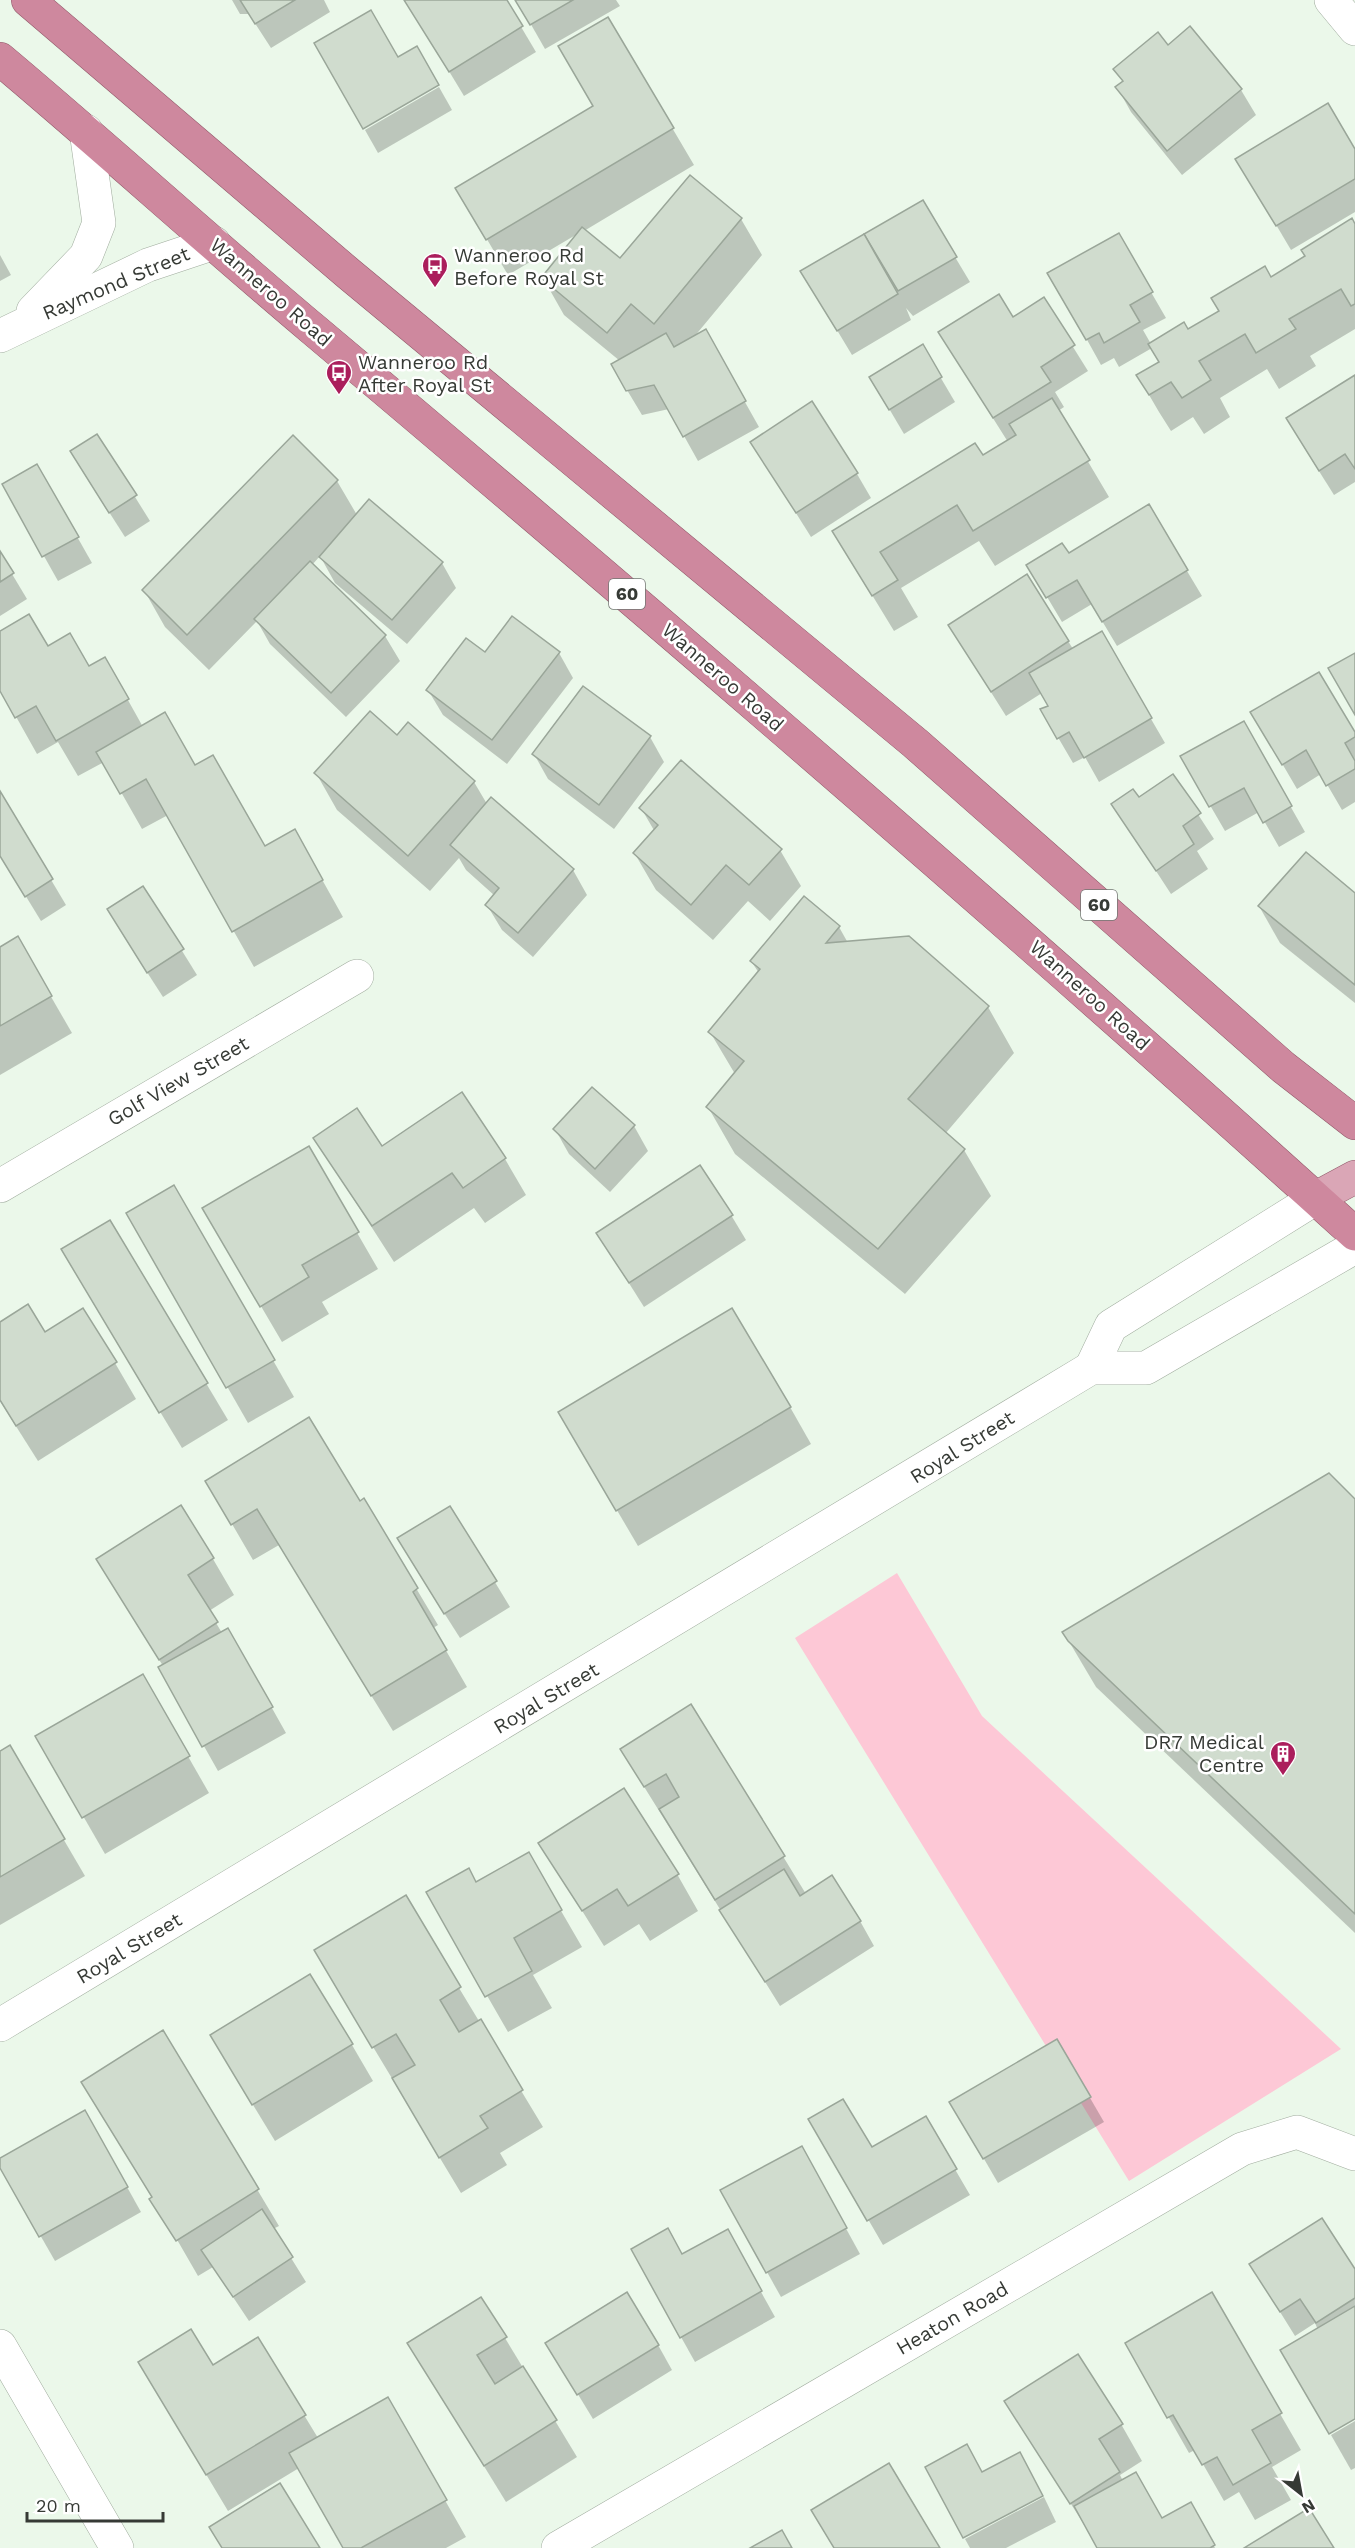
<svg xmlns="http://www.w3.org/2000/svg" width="1355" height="2548" viewBox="0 0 1355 2548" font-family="'Work Sans',sans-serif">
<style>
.green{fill:#fdc8d6}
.shadow{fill:#0003}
.building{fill:#d0dcce;stroke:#9aa699;stroke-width:1.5}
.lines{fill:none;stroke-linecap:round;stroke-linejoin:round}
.minor-casing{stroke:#a1ad9f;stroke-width:34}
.secondary-casing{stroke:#a1ad9f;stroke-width:34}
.primary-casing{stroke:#915a6a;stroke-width:34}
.trunk-casing{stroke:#915a6a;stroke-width:34}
.minor{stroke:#fff;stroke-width:33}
.secondary{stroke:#fff;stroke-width:33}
.primary{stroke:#daa6b6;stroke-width:33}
.trunk{stroke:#ce889e;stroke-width:33}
.labels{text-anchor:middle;stroke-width:5;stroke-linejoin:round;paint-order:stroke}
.shield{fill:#fff;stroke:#727572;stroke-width:1.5}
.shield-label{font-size:18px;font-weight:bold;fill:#363a35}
.poi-label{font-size:20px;fill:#363a35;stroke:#fff;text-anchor:start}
.street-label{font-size:20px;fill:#363a35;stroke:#fff}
</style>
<rect width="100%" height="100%" fill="#ebf8ea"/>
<!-- green -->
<path class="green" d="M897,1573l85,143 359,333 -212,132 -334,-543z"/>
<!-- shadow -->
<g class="shadow">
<path d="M232,0h92l6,12 -59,36 -22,-34h-9z"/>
<path d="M406,0h99l31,52 -72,44z"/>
<path d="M517,0h99l4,6 -75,43z"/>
<path d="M608,19l86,146 -110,66 37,29 120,-41 21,36 -68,82 11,-6 54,96 -61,34 -29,-52 -27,6 -15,-25 -7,-29 -56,-46 -21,-37 36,-45 -71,42 -30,-51 117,-117z"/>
<path d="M1190,28l51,62 15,25 -74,60 -51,-63 -14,-25 6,-5 -8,-13 53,-22z"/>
<path d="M439,87l13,23 -74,43 -13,-23z"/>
<path d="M1355,152v60l-64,38 -39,-66z"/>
<path d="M922,202l48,80 -57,34 -7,-8 5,12 -59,35 -50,-83z"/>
<path d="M1355,227v102l-45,27 6,10 -37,23 -12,-20 -47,29 10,19 -26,17 -11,-17 -22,14 -12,-19 -21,-36 22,-13 -8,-15 -33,19 -5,-9 -13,7 -51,-92 68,-38 48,83 -23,12 8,14 36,-13z"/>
<path d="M0,255l11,20 -11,6z"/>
<path d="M1043,299l45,72 -33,21 9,15 -6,4 51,86 -114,69 -16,-25 -78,47 17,29 -24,14 -39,-64 128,-110 25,-15 -53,-84z"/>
<path d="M922,346l33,56 -51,32 -33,-56z"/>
<path d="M1355,377v105l-21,13 -32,-51z"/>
<path d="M97,436l53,85 -25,16 -39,-61z"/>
<path d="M752,443l105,31 14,24 -60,39z"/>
<path d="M37,466l55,97 -34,18 -54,-96z"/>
<path d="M337,481l20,34 85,48 14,25 -49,56 -72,-61 -15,-27 -8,9 73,71 15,25 -54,56 -76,-73 -13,-23 -48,49 -44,-43 -21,-37z"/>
<path d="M1148,506l54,90 -85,50 -25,-42 -30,18 -34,-57 40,-10z"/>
<path d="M0,554l27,45 -27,17z"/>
<path d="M0,633l47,15 41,20 17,-9 38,68 52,40 70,81 50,19 28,50 -89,50 -86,-152 -26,14 -38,-67 -26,14 -20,-34 -21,12 -37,-66z"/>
<path d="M1101,633l64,110 -66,39 -14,-25 -12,6 -31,-53 8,-4 -8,-13 -36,23 -41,-65 103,-10 5,8z"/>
<path d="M559,653l14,25 -66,86 -64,-49 -15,-25 57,-36z"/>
<path d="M1252,712l103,23v67l-13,8 -21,-36 -24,15z"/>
<path d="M1243,723l62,109 -26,15 -20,-35 -34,19 -43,-74z"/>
<path d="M397,737l77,45 13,22 86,66 14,25 -54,62 -31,-27 -15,-25 8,-9 -29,-26 -7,-12 -29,33 -93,-81 -21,-37z"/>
<path d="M650,737l14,25 -50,67 -66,-50 -14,-25z"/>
<path d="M1173,776l41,63 -17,12 11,18 -37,25 -58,-89 25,-6z"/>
<path d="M0,794l66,111 -25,16 -41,-67z"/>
<path d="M641,808l139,42 21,36 -31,35 -22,-20 -35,39 -57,-50 -21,-36 20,-22z"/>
<path d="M143,888l54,87 -34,22 -40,-62z"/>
<path d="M1355,895v108l-75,-60 -21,-37z"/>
<path d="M804,898l35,29 9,16 140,64 26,46 -69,81 19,16 27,46 -86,98 -170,-140 -27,-47 27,-33 -25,-42 49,-59 -8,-12z"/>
<path d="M17,938l55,95 -72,42v-127z"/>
<path d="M634,1126l14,25 -38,41 -41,-38 -14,-25z"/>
<path d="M315,1139l190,20 21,36 -41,28 -11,-15 -80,54z"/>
<path d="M308,1148l70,121 -56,33 7,12 -47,28 -78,-133z"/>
<path d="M174,1187l120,210 -46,26 -120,-210z"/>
<path d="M731,1215l15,25 -102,67 -46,-73z"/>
<path d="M110,1222l118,198 -46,28 -98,-162z"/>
<path d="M0,1324l45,10 70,29 21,36 -98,62 -38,-60z"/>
<path d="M790,1407l21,37 -173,102 -57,-97z"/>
<path d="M207,1481l152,22 5,-2 74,124 -5,3 34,59 -74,44 -114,-186 -26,15z"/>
<path d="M1355,1502v431l-259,-246 -32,-54z"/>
<path d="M450,1508l60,99 -50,31 -47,-74z"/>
<path d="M213,1559l21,36 -25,16 13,22 6,-3 58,103 -68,38 -58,-103 3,-2 -65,-106z"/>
<path d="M142,1676l67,117 -104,61 -68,-118z"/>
<path d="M691,1706l115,188 54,27 14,25 -94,60 -137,-221z"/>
<path d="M10,1748l75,128 -85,49v-172z"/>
<path d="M540,1843l137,31 21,37 -48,30 -11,-17 -35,22z"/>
<path d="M528,1854l54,93 -49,28 19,33 -44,24 -80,-139 48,-10z"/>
<path d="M337,1987l122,1 84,139 -43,26 7,12 -46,28z"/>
<path d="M163,2032l116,194 -6,3 33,53 -57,39 -36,-54 -15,9 -45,-78z"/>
<path d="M1057,2041l47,81 -106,61 -47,-81z"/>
<path d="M352,2045l21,36 -98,60 -42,-69z"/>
<path d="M85,2112l56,100 -86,49 -55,-96v-5z"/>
<path d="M925,2118l45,77 -87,50 -73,-126 61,30z"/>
<path d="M815,2172l45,82 -79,43 -14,-25z"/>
<path d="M741,2256l34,61 -80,45 -14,-25z"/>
<path d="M1251,2265l104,7v145l-40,-94 -20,13z"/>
<path d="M1211,2295l90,155 -29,17 19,33 -36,20 -16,-28 -15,9 -29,-51 -6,3 -62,-109z"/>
<path d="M505,2338l72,119 -71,45 -97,-158z"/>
<path d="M658,2345l14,25 -79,49 -31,-51z"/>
<path d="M212,2367l92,48 14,23 69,-39 79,138 -20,11h-101l-46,-80 -71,43 -67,-112z"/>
<path d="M1006,2402l115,22 21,37 -22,14 3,6 39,39 28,-16 25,44h-116z"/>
<path d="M1355,2421v47l-4,2 -20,-35z"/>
<path d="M1044,2497l12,25 -50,26h-36l-5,-9z"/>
</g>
<!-- building -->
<g class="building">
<path d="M240,0h55l-40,24z"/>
<path d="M404,0h103l16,26 -74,46z"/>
<path d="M515,0h58l-43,25z"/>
<path d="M371,10l27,47 19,-11 22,39 -76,44 -49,-86z"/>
<path d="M608,17l66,111 -188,112 -31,-52 138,-82 -35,-60z"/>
<path d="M1190,26l52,63 -75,62 -52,-64 8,-6 -10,-12 45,-37 10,13z"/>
<path d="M1328,103l27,46v30l-79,47 -41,-67z"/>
<path d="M690,175l52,43 -88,106 -23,-20 -24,29 -66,-55 41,-51 38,31z"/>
<path d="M923,200l34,57 -59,34 -34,-57z"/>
<path d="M1352,218l3,6v80l-4,2 -10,-17 -52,30 7,10 -40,24 -11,-19 -46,27 12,19 -29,18 -11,-16 -22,13 -13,-20 23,-13 -11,-18 36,-22 4,7 31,-18 -8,-13 54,-32 6,11 34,-21 -4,-6z"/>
<path d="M1119,233l34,59 -23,13 10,17 -36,21 -5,-10 -13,7 -39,-67z"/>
<path d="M864,234l34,60 -61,37 -37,-60z"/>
<path d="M999,294l14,23 31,-20 31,48 -34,22 10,15 -58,36 -55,-86z"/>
<path d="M706,329l40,72 -63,36 -29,-52 -28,6 -15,-27 55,-31 8,14z"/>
<path d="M923,344l19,33 -53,33 -20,-33z"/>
<path d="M1355,375v94l-10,-15 -26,17 -33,-53z"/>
<path d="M1052,398l38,62 -117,71 -16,-26 -77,47 18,28 -26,16 -40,-65 143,-88 8,12 33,-20 -7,-11z"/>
<path d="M812,401l46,72 -62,40 -46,-71z"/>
<path d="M97,434l40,61 -28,18 -39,-62z"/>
<path d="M293,435l45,45 -151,155 -45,-45z"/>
<path d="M37,464l42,73 -37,20 -40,-73z"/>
<path d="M369,499l74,63 -51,58 -73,-63z"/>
<path d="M1149,504l39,66 -86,52 -25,-42 -31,18 -20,-33 36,-22 7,10z"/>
<path d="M0,551l14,22 -14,9z"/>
<path d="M310,561l76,74 -55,58 -77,-74z"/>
<path d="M1027,574l42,67 -78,51 -43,-67z"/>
<path d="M29,614l19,32 22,-13 19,33 16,-9 24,42 -73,42 -20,-35 -21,12 -15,-27v-60z"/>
<path d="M512,616l48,36 -68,88 -66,-50 40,-52 19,14z"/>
<path d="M1102,631l50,87 -68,40 -15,-26 -12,7 -17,-30 8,-3 -19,-33z"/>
<path d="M1355,653v62l-27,-47z"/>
<path d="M1319,672l36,60v5l-10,6 10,18v8l-29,17 -20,-36 -24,15 -32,-53z"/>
<path d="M583,686l68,50 -52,69 -67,-51z"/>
<path d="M370,711l27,24 11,-13 67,59 -67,75 -94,-83z"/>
<path d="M165,712l30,53 18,-10 52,91 30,-17 28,51 -91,52 -86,-153 -26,15 -24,-42z"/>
<path d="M1244,721l48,85 -29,17 -19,-35 -35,19 -29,-51z"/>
<path d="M681,760l101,89 -33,36 -23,-20 -35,40 -58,-52 25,-28 -19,-17z"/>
<path d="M1173,774l28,39 -18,13 11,18 -38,27 -45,-67 22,-15 6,8z"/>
<path d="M0,791l53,88 -28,18 -25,-41z"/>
<path d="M491,797l83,72 -56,64 -33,-28 14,-17 -49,-43z"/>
<path d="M1306,852l49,41v92l-97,-79z"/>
<path d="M143,886l41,63 -37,24 -40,-64z"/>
<path d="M804,896l36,30 -14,17 83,-7 80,70 -81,93 57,50 -87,100 -172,-142 38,-46 -36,-29 52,-63 -10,-8z"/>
<path d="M18,936l34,60 -52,30v-79z"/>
<path d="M592,1087l43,38 -40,44 -42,-40z"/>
<path d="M462,1092l44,66 -43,30 -11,-15 -80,53 -59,-88 44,-30 25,38z"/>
<path d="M309,1146l50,86 -57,33 7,12 -49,30 -58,-99z"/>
<path d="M700,1165l33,50 -104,68 -33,-50z"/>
<path d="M174,1185l101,175 -49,28 -100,-175z"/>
<path d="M110,1220l98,163 -49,30 -98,-164z"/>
<path d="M28,1304l17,28 38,-24 34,54 -101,64 -16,-26v-78z"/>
<path d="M732,1308l59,99 -175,104 -58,-99z"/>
<path d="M309,1417l51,84 4,-3 54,90 -5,4 34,58 -76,46 -114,-187 -26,16 -26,-44z"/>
<path d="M1329,1473l26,26v415l-287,-273 -6,-9z"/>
<path d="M181,1505l33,53 -26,17 30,47 -59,38 -63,-101z"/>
<path d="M450,1506l47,75 -53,33 -47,-76z"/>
<path d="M228,1628l45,79 -71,40 -44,-80z"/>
<path d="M143,1674l47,82 -108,62 -47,-82z"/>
<path d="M691,1704l94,152 -70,44 -56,-91 20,-12 -13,-23 -22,13 -24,-38z"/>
<path d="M10,1745l55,94 -65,38v-126z"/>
<path d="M624,1788l55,86 -51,32 -11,-17 -35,22 -44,-68z"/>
<path d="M529,1852l33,58 -48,28 18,33 -47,26 -59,-105 43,-24 7,14z"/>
<path d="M784,1869l16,27 32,-21 29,46 -96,61 -46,-72z"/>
<path d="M406,1895l55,92 -21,13 19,32 22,-13 42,71 -43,26 8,12 -49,30 -47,-80 23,-13 -19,-31 -24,14 -58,-98z"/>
<path d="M310,1974l43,70 -101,61 -42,-70z"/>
<path d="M163,2030l96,159 -83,52 -27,-42 3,-2 -71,-115z"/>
<path d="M1057,2039l34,58 -108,62 -34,-57z"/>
<path d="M843,2099l29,48 54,-31 31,53 -90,52 -59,-102z"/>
<path d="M85,2110l43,77 -89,50 -39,-69v-10z"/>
<path d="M802,2146l45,82 -81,45 -46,-83z"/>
<path d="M262,2209l31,48 -60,40 -32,-47z"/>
<path d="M1322,2218l33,51v29l-39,25 -16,-24 -20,13 -31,-48z"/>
<path d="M668,2228l14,26 46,-25 34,62 -82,47 -49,-89z"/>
<path d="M627,2292l32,53 -82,50 -32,-52z"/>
<path d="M1212,2292l70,121 -30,17 19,33 -38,22 -16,-28 -15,8 -29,-50 -6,3 -42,-75z"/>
<path d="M481,2297l26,40 -30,18 18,29 28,-18 34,54 -73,46 -77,-123z"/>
<path d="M1355,2306v113l-26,15 -49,-84z"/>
<path d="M191,2329l22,36 45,-28 48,78 -100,60 -68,-113z"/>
<path d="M1078,2354l45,70 -24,15 21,33 -50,32 -66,-103z"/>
<path d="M388,2397l59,103 -86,48h-18l-54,-95z"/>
<path d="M967,2444l15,28 38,-20 23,44 -80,42 -38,-71z"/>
<path d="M889,2463l51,85h-106l-23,-38z"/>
<path d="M1136,2472l26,46 29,-16 24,43 -5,3h-113l-23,-42z"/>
<path d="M280,2483l40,65h-98l-13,-21z"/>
<path d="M1309,2508l25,40h-90z"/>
<path d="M782,2530l10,18h-42z"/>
</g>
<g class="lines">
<defs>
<g id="minor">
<path d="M1331,0l24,29"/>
<path d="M33,311l53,-55 13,-33 -13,-92"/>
<path d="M0,336l148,-71 66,-22"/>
<path d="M0,1186l357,-210"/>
<path d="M0,2346l117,202"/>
<path d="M558,2548l684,-399 55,-17 58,22"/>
</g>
<g id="secondary">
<path d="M1091,1368l20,-42 205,-128"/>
<path d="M0,2025l1091,-657h55l209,-121"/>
</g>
<path id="primary" d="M1316,1198l39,-21"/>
<g id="trunk">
<path d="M28,0l321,274 566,469 368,324 72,56"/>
<path d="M0,59c106,89 208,182 314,271 352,296 700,595 1041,904"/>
</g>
</defs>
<!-- minor casing -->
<use href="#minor" class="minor-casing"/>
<!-- secondary casing -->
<use href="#secondary" class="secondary-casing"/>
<!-- primary casing -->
<use href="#primary" class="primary-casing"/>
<!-- trunk casing -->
<use href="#trunk" class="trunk-casing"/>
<!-- minor -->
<use href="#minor" class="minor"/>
<!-- secondary -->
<use href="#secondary" class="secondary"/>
<!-- primary -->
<use href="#primary" class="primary"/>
<!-- trunk -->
<use href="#trunk" class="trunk"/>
</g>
<!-- icons -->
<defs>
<symbol id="bus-pin" viewBox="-11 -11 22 30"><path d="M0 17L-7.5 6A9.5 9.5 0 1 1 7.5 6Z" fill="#ab1e5c" stroke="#fff"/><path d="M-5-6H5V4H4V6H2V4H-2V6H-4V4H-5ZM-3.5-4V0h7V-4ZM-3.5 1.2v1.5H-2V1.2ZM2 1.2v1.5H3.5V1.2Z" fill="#fff"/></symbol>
<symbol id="building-pin" viewBox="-11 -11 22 30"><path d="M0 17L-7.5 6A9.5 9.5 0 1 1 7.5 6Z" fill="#ab1e5c" stroke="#fff"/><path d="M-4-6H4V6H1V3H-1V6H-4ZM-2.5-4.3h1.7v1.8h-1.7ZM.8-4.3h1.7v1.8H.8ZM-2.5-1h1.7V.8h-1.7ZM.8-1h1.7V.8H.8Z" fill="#fff"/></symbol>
</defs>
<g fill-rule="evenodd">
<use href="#bus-pin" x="420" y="251" width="30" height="40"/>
<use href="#bus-pin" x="324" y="358" width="30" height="40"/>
<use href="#building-pin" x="1268" y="1739" width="30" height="40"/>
</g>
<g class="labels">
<!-- shield labels -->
<g class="shield">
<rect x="609" y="579" width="36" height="30" rx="4.5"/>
<rect x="1081" y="890" width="36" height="30" rx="4.5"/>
</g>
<g class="shield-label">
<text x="627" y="600">60</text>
<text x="1099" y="911">60</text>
</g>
<!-- poi labels -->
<g class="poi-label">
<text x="454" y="262">Wanneroo Rd<tspan x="454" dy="23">Before Royal St</tspan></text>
<text x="358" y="369">Wanneroo Rd<tspan x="358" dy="23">After Royal St</tspan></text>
<text x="1264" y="1749" text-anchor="end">DR7 Medical<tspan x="1264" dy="23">Centre</tspan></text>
</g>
<!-- street labels -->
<g class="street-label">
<text transform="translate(116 283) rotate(-23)" y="7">Raymond Street</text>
<text transform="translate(271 292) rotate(41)" y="7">Wanneroo Road</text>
<text transform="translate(723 677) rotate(41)" y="7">Wanneroo Road</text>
<text transform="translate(1090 995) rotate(42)" y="7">Wanneroo Road</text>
<text transform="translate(178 1081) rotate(-30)" y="7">Golf View Street</text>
<text transform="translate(962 1447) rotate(-32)" y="7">Royal Street</text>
<text transform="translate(546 1698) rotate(-31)" y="7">Royal Street</text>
<text transform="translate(129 1948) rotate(-31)" y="7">Royal Street</text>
<text transform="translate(952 2318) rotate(-30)" y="7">Heaton Road</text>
</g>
</g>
<!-- north arrow -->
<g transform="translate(1301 2494) rotate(149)" stroke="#ffffff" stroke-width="4.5" paint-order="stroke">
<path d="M0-4.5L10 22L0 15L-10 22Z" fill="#363a35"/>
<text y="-9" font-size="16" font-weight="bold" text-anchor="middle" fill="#363a35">N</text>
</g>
<!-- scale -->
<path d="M27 2512v9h136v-9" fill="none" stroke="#363a35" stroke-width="3"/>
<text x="36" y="2512" font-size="18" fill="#363a35" stroke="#ffffff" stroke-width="4.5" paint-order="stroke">20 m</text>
</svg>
